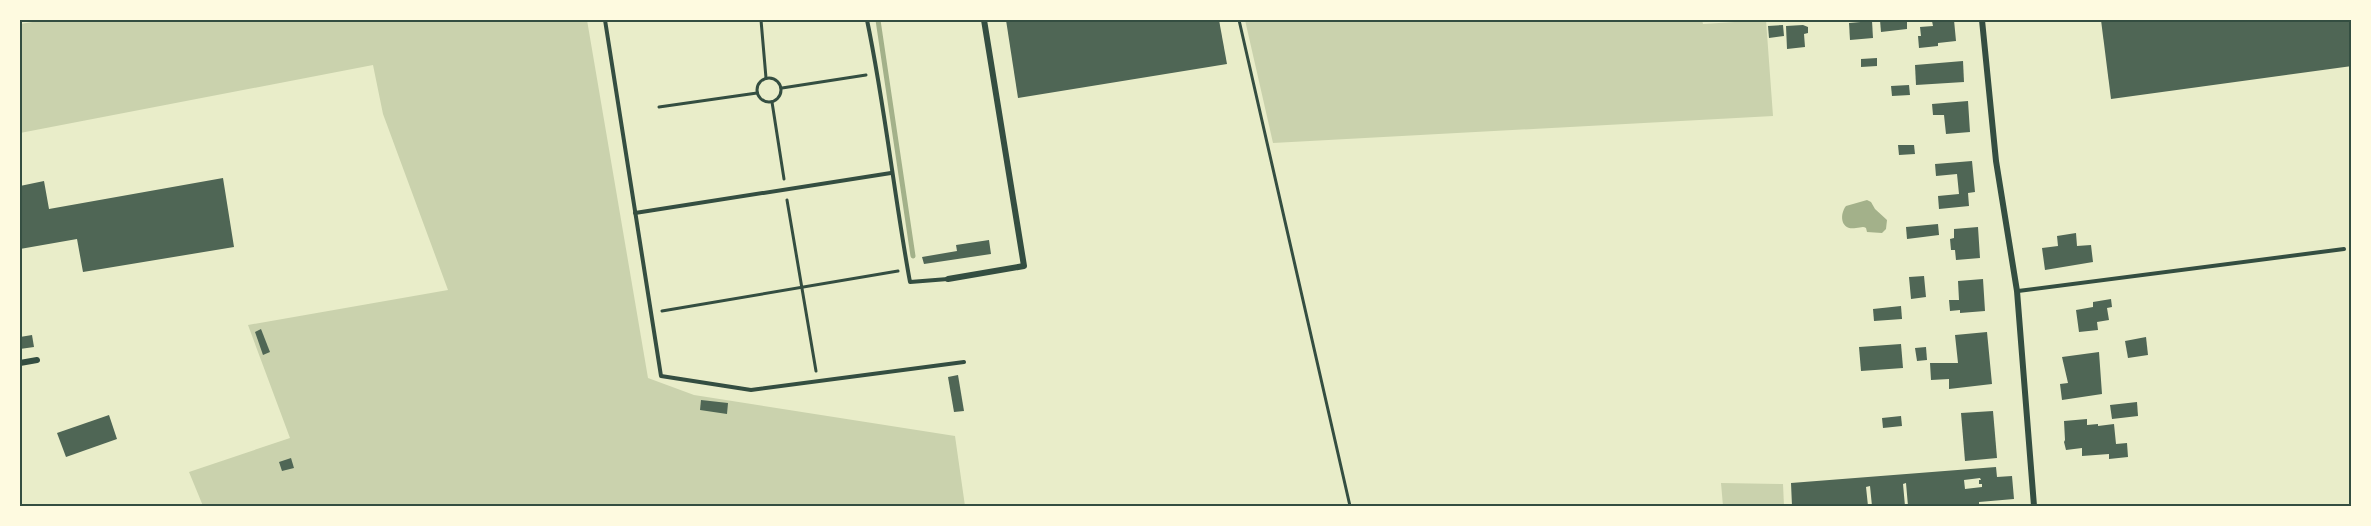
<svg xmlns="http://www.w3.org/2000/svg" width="2371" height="526" viewBox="0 0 2371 526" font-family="'Fira Sans',sans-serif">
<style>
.green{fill:#cad2ad}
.water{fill:#a3b18a}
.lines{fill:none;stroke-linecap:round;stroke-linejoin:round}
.stream{stroke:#a3b18a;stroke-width:5}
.building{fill:#4f6655;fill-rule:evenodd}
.path{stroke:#344e41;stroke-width:3}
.service{stroke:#344e41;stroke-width:4}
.minor{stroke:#344e41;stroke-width:6}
.neatline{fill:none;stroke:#344e41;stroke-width:2}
</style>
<rect width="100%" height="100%" fill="#e9edc9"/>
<!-- green -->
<g class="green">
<path d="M45,20h542l61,358 46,17 261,41 10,70h-762l-14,-34 101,-34 -42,-113 200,-35 -65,-176 -10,-49 -353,68v-109z"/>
<path d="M1245,20h457l1,4 63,-4 7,96 -500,27z"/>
<path d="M1721,483l62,1 1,22h-61z"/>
</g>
<!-- water -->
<path class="water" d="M1867,200l4,2 4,7 12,11 -1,9 -4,4 -15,-1 -1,-4c-3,-2 -6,0 -10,0 -15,3 -17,-13 -10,-22z"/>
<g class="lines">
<!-- stream -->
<path class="stream" d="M878,20l35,236"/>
</g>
<!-- building -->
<g class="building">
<path d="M1006,20h213l8,44 -209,34z"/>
<path d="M1880,20h27v9l-26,3z"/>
<path d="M1954,20l2,21 -18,2v3l-19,2 -1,-12h3l-1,-9 13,-1 -1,-5z"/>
<path d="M2101,20h251v46l-241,33z"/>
<path d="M1872,21l1,17 -23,2 -1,-17z"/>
<path d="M1783,25l1,11 -15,2 -1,-12z"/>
<path d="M1803,25l5,2v6l-4,1 1,13 -18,2 -1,-23z"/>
<path d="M1877,58v8l-16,1v-8z"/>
<path d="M1963,61l1,21 -48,3 -1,-20z"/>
<path d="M1909,85l1,10 -18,1 -1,-10z"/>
<path d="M1968,101l2,31 -24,2 -2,-19h-11l-1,-11z"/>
<path d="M1898,145h16l1,9 -16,1z"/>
<path d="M1972,161l3,31 -7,1 1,13 -30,3 -1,-13 21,-2 -2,-20 -21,2 -1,-12z"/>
<path d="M223,178l11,69 -151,25 -6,-33 -57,10v-63l24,-5 5,28z"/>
<path d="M1938,224l1,11 -32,4 -1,-12z"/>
<path d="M1978,227l2,31 -24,2 -1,-10h-4l-1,-11 4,-1v-9z"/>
<path d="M2076,233l1,13 14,-1 2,17 -48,8 -3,-22 16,-2 -1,-10z"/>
<path d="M989,240l2,14 -67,10 -2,-7 35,-6 -1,-6z"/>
<path d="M1924,276l2,21 -15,2 -2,-22z"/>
<path d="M1983,279l2,32 -25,2v-3l-10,1 -1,-11h10l-1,-19z"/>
<path d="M2111,299l1,8 -5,1 2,12 -12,2 1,8 -19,2 -3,-22 17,-3v-5z"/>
<path d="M1901,306l1,13 -28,2 -1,-12z"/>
<path d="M261,329l9,23 -7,3 -8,-23z"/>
<path d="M1987,332l5,52 -43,5v-10l-18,1 -1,-17h28l-3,-28z"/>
<path d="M32,335l2,12 -14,2v-12z"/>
<path d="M2146,337l2,18 -20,3 -3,-17z"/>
<path d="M1901,344l2,24 -42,3 -2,-24z"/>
<path d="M1926,347l1,13 -10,1 -2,-13z"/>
<path d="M2099,352l3,42 -40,6 -2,-16 8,-1 -6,-26z"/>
<path d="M958,375l6,36 -10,1 -6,-35z"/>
<path d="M701,400l27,3 -1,11 -27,-4z"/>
<path d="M2137,402l1,14 -26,3 -2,-14z"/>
<path d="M1993,411l4,47 -32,3 -4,-48z"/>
<path d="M109,415l8,24 -51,18 -9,-24z"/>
<path d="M1901,416l1,10 -19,2 -1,-10z"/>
<path d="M2087,419v6l11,-1v2l16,-2 2,20 11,-1 1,14 -19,2v-5l-27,2v-8l-16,2 -2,-8 1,-2 -1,-19z"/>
<path d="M291,458l3,10 -12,3 -3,-9z"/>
<path d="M1996,467l1,10 15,-1 2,23 -35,3v4h-71l-2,-23 -3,1 2,22h-33l-2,-20 -4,1 2,19h-76l-1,-23zM1980,478l1,2h-2v4h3v3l-17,2 -1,-9z"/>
</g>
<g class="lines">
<!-- path -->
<g class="path">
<path d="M761,20l5,58"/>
<path d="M1239,20l111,486"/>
<circle cx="769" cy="90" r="12"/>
<path d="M782,88l84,-13"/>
<path d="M772,102l12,77"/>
<path d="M659,107l98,-14"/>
<path d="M787,200l29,171"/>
<path d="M662,311l236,-40"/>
</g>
<!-- service -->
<g class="service">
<path d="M605,20l56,356 90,14 213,-28"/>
<path d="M867,20c18,86 27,175 43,262l38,-3"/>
<path d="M635,213l256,-40"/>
<path d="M2018,291l326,-42"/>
</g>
<!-- minor -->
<g class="minor">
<path d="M1982,20l14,141 21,130 17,215"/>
<path d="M948,279l76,-13 -40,-246"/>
<path d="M20,363l17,-3"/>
</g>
</g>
<!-- border -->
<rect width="2371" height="526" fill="none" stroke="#fefae0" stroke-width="42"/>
<rect x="21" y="21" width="2329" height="484" class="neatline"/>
</svg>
